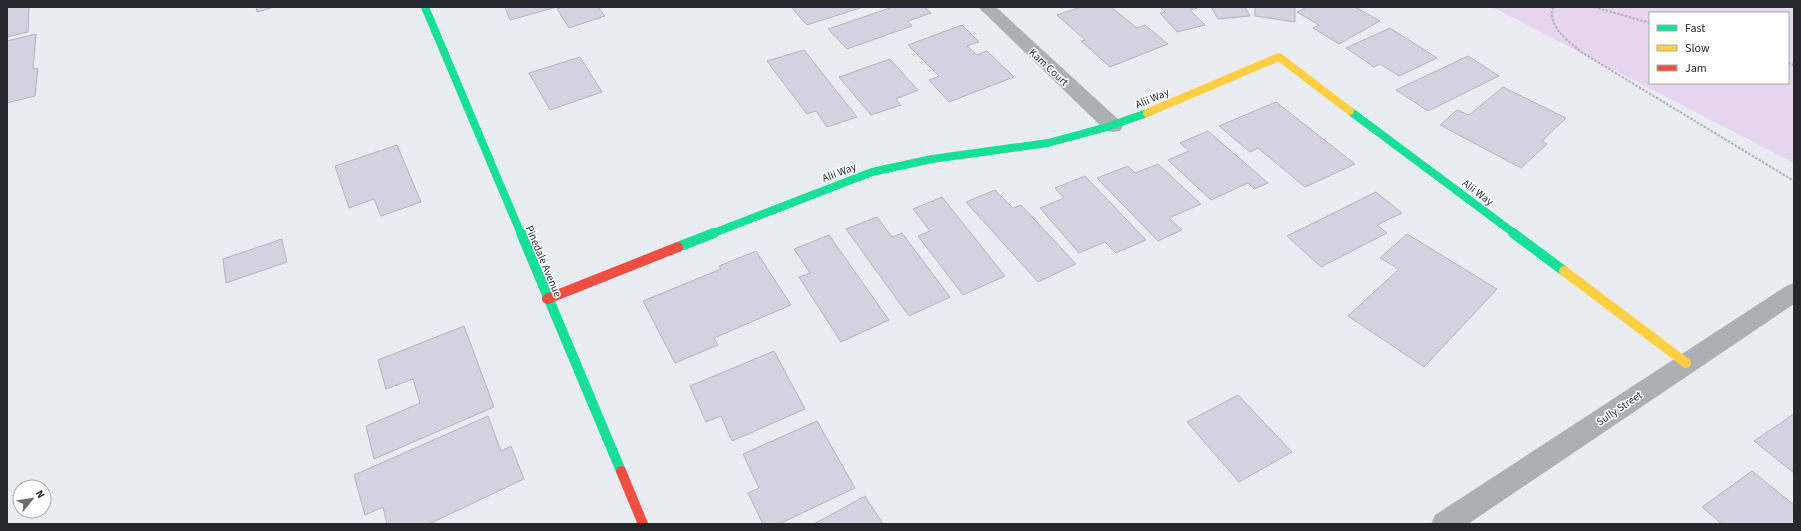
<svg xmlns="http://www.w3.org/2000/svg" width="1801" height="531" viewBox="0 0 1801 531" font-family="'Source Sans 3',sans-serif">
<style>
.green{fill:#e5d6ed;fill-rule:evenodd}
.building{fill:#d4d2df;stroke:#b5b4bb}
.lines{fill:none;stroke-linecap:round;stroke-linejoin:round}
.path{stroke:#afb0b5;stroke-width:2;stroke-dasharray:2.5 1.5;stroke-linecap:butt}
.street{fill:#aeafb2;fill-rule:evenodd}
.fast-far1{stroke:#16e098;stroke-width:8}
.fast{stroke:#16e098;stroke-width:10}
.slow-far1{stroke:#ffcf43;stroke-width:8}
.slow{stroke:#ffcf43;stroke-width:10}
.jam{stroke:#f24e42;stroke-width:10}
.labels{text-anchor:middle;stroke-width:3;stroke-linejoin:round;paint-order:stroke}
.street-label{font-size:11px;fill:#26272d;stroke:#fff}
</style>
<rect width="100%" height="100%" fill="#eaecf4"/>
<!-- green -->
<path class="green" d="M1492,7h302v156zM1650,13h138v70h-138z"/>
<!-- building -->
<g class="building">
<path d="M7,7h22l-1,25 -21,5z"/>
<path d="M256,7h18l-17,5z"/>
<path d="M505,7h52l-47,13z"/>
<path d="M562,7h36l7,9 -36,12 -12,-19z"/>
<path d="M791,7h72l-56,18z"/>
<path d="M893,7h31l7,6 -23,8 4,5 -65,23 -19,-20z"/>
<path d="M1081,7h30l26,21 8,-3 23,19 -58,23 -29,-26 4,-1 -28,-25z"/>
<path d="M1160,7h36l1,1 -7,2 15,15 -28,7 -17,-19 5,-1z"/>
<path d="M1211,7h34l5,9 -32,3z"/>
<path d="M1255,7h40v15l-40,-6z"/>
<path d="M1307,7h48l25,14 -41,23 -26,-16 6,-3 -22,-13z"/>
<path d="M962,25l17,17 -12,4 10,9 10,-4 27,26 -65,25 -20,-22 10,-4 -31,-31z"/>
<path d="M1390,28l47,30 -38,18 -19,-12 -6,3 -28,-19z"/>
<path d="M36,34l-3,35 5,-1 -3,28 -28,7v-62z"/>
<path d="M804,50l53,67 -30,10 -11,-16 -9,3 -40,-53z"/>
<path d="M1468,56l31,20 -71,35 -32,-21z"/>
<path d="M580,57l22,35 -52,18 -21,-37z"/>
<path d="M890,59l28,31 -22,9 5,6 -30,10 -32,-38z"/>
<path d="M1503,87l63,31 -24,23 5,3 -26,24 -81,-43 17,-15 12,5z"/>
<path d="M1276,102l79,62 -50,23 -47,-39 -8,4 -31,-26z"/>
<path d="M1208,131l60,52 -14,6 -6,-6 -37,17 -43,-40 21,-9 -9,-8z"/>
<path d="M397,145l24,57 -40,14 -7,-17 -25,9 -14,-42z"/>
<path d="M1158,164l43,40 -32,14 13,12 -24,11 -61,-63 31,-12 7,7z"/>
<path d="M1085,176l61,64 -30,13 -11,-11 -26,11 -39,-45 24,-10 -9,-10z"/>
<path d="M995,190l18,18 8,-3 55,59 -38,18 -72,-80z"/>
<path d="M1376,192l26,21 -25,12 10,8 -66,34 -34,-31z"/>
<path d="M942,197l63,79 -42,19 -45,-59 12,-5 -17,-22z"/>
<path d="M877,217l15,20 10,-4 48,64 -41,19 -63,-87z"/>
<path d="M1407,234l90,55 -73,78 -76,-51 51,-47 -19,-11z"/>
<path d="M829,235l60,85 -48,22 -42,-65 11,-4 -16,-24z"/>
<path d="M282,239l5,23 -61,21 -3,-24z"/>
<path d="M756,251l35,54 -77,33 4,7 -43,18 -32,-62 78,-32 -2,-3z"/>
<path d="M464,326l30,81 -120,52 -8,-33 54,-23 -7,-24 -27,10 -8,-29z"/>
<path d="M774,351l31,58 -73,32 -11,-25 -15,6 -16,-36z"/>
<path d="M1238,395l54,57 -53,30 -52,-60z"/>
<path d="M1794,414v59l-40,-32z"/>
<path d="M488,416l13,35 10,-5 13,33 -95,45h-42l-4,-17 -18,8 -11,-40z"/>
<path d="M817,421l38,67 -76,36h-16l-15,-31 11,-5 -16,-34z"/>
<path d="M1752,471l42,34v19h-72l-20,-17z"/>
<path d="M865,496l18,28h-69z"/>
</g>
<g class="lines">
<!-- path -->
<g class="path">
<path d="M1553,7c-6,19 15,34 28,45l213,129"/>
<path d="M1594,7l56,16"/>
<path d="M1788,63l6,2"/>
</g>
<!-- street -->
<g class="street">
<path d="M978,7h18l124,114 3,5 -3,5 -7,1 -7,-1z"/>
<path d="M1794,283v21l-326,220h-37l4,-9 351,-229z"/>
</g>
<!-- fast-far1 -->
<g class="fast-far1">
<path d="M425,7l96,227"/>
<path d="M1350,111l165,123"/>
<path d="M711,234l161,-62 60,-13 116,-16 59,-16 40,-14"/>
</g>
<!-- fast -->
<g class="fast">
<path d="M521,233l100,238"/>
<path d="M1513,233l51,38"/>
<path d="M678,247l36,-14"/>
</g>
<!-- slow-far1 -->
<path class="slow-far1" d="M1147,113l132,-56 71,54"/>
<!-- slow -->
<path class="slow" d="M1564,271l122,92"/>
<!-- jam -->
<g class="jam">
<path d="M547,299l131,-52"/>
<path d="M621,471l22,53"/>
</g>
</g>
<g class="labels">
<!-- street labels -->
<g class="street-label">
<text transform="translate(1049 67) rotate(43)" y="4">Kam Court</text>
<text transform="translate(1152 98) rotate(-23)" y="4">Alii Way</text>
<text transform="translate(839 172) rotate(-21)" y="4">Alii Way</text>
<text transform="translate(1478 192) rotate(37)" y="4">Alii Way</text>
<text transform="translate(544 261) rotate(67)" y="4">Pinedale Avenue</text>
<text transform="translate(1619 408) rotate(-34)" y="4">Sully Street</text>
</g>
</g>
<!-- border -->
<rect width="1801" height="531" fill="none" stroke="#26272d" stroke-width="16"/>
<!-- legend -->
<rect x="1649" y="12" width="140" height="72" fill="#ffffff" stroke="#a8a9ab"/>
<rect x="1657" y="25" width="20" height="6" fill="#16e098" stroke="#a8a9ab"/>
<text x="1685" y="32" font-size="12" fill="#26272d">Fast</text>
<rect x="1657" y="45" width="20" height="6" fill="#ffcf43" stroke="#a8a9ab"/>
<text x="1685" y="52" font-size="12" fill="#26272d">Slow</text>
<rect x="1657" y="65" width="20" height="6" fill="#f24e42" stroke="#a8a9ab"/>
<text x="1685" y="72" font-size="12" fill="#26272d">Jam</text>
<!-- north arrow -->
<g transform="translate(32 499) rotate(60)"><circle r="19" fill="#ffffff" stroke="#a8a9ab"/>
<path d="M0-3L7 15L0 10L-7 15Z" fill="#6b6c73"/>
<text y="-6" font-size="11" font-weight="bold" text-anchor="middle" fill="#26272d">N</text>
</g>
</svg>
